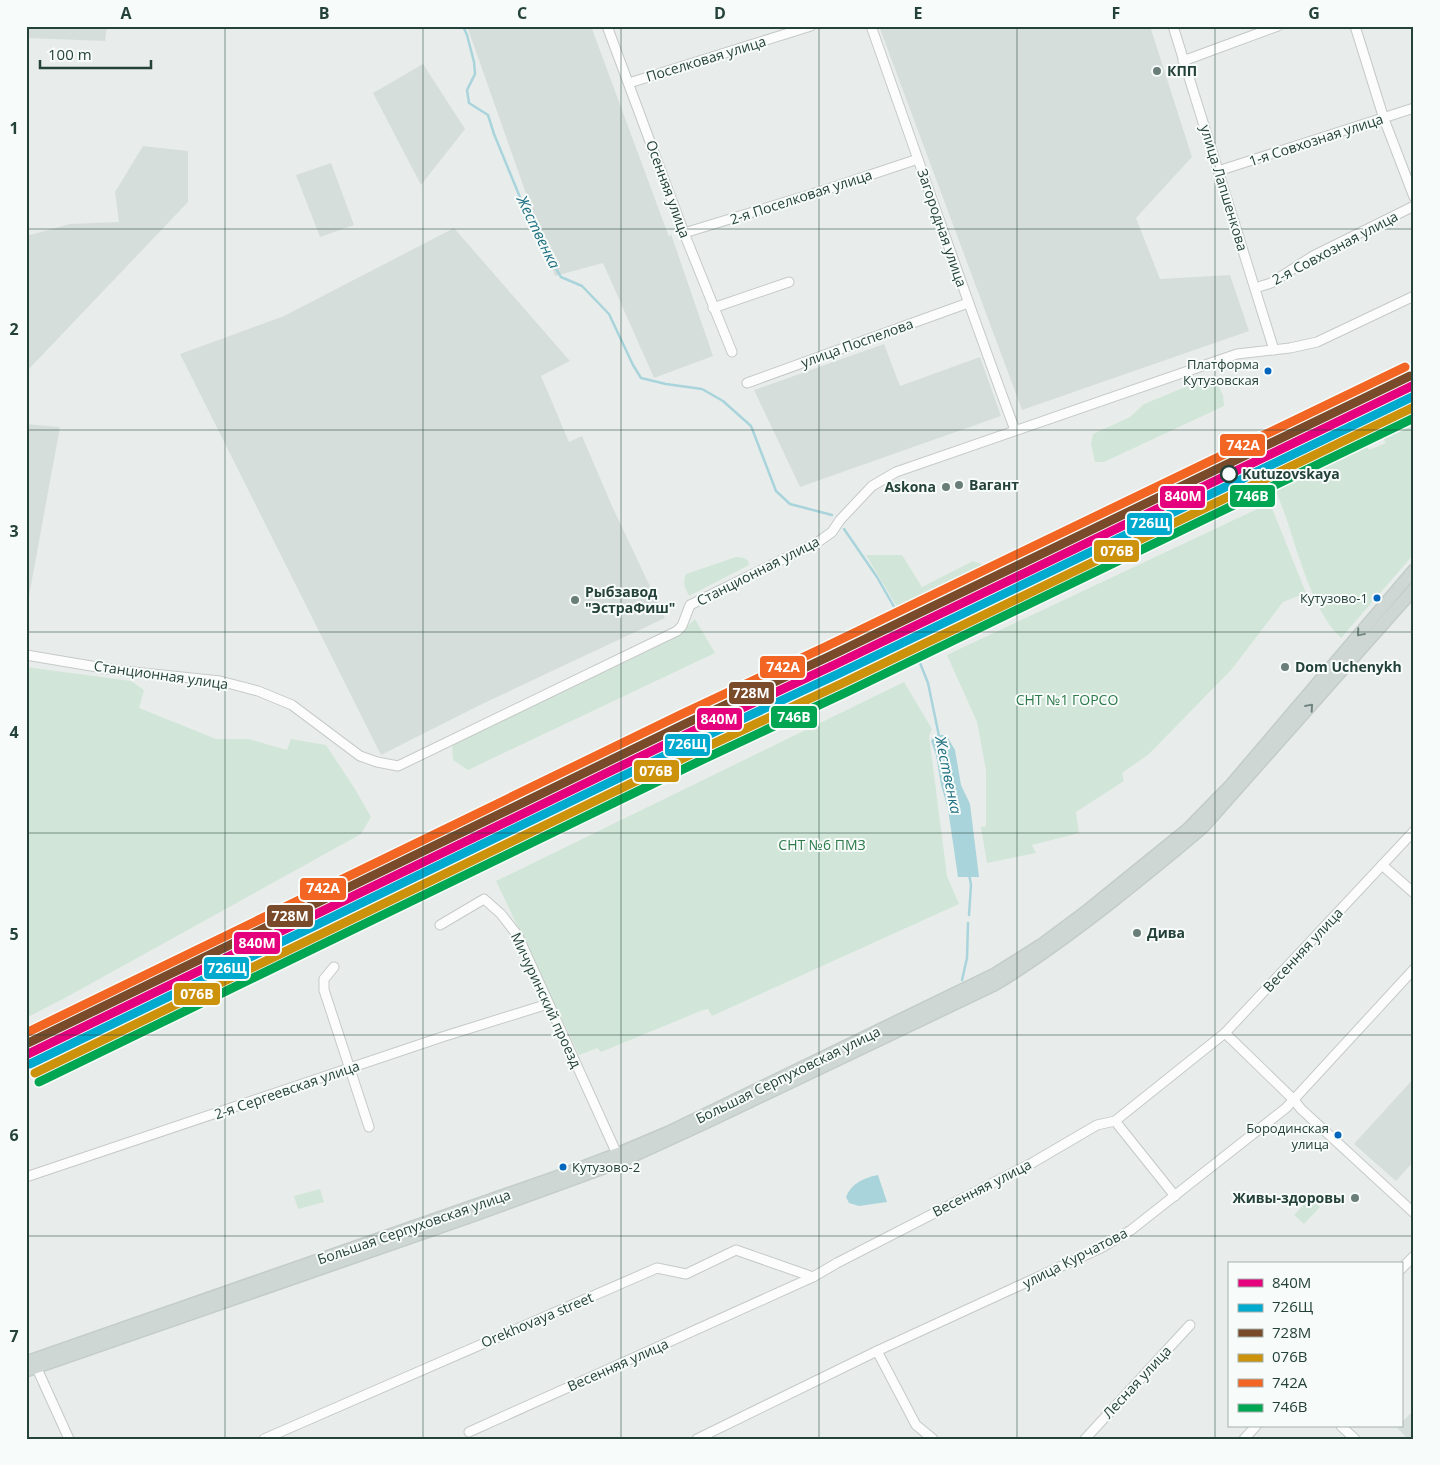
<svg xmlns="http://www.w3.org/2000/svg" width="1440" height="1465" viewBox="0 0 1440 1465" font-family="'Open Sans',sans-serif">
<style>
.built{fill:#d6dedb}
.green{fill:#d1e6d8}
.water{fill:#a9d4db}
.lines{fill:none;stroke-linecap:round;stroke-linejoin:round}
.stream{stroke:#a9d4db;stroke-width:2.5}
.minor-casing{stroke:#c5cac8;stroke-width:11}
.major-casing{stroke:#c3ccc9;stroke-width:14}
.minor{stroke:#fcfcfc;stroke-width:9}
.major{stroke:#cfd7d5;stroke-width:11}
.rail-1-casing{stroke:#f7fbf9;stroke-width:12}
.rail-2-casing{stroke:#f7fbf9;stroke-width:12}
.rail-3-casing{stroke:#f7fbf9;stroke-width:12}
.rail-4-casing{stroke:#f7fbf9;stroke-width:12}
.rail-5-casing{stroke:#f7fbf9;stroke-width:12}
.rail-6-casing{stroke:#f7fbf9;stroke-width:12}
.rail-1{stroke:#e5007d;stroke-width:9}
.rail-2{stroke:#00a9ce;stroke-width:9}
.rail-3{stroke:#7a4b2a;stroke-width:9}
.rail-4{stroke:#cd920c;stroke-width:9}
.rail-5{stroke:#f26522;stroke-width:9}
.rail-6{stroke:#00a651;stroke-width:9}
.oneway{stroke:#718580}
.grid{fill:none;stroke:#24423a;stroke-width:1;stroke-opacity:0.55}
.poi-dot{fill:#697e78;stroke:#f7fbf9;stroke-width:2}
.bus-dot{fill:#0065bd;stroke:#f7fbf9;stroke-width:2}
.stop-dot{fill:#f7fbf9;stroke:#24423a;stroke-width:2.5}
.labels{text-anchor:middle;stroke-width:4;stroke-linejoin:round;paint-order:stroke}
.bus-label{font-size:13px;fill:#24423a;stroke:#f7fbf9;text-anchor:end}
.street-label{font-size:14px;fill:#24423a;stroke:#f7fbf9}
.poi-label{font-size:14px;font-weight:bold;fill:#24423a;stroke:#f7fbf9;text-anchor:start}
.stop-label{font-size:14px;font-weight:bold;fill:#24423a;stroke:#f7fbf9;text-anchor:start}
.park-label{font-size:14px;fill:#2d7a4b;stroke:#f7fbf9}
.water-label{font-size:15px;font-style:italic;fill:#1c6f80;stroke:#f7fbf9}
.line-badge{stroke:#f7fbf9;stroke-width:2}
.badge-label{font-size:14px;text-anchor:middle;font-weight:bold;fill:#fff}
.neatline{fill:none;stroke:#24423a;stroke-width:2}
.grid-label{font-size:16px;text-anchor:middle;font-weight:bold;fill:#24423a}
</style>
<rect width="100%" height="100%" fill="#e8edeb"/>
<!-- built -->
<g class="built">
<path d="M26,26h81l-2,15 -79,-3z"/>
<path d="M467,26h124l78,211 2,-3 42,122 -59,22 -51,-115 -48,13z"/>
<path d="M879,26h271l42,131 -56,61 24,61 70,-4 19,56 -227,79z"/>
<path d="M423,64l42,65 -44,56 -48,-92z"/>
<path d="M143,146l45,5v51l-162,170v-136l44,-12 49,-2 -4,-30z"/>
<path d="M331,163l23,62 -34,12 -24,-62z"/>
<path d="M454,228l116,133 -29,15 28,66 13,-6 30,70 53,112 -185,87 -99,50 -201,-401 104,-38z"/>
<path d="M884,344l16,42 80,-29 21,59 -201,71 -46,-97z"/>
<path d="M26,424l34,3 -31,169 -3,3z"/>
<path d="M1414,1078v83l-18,20 -42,-37z"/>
<path d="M1414,1410v29h-6l-11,-11 4,-2v-3z"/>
</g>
<!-- green -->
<g class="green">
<path d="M1215,379l8,16 1,11 -120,56h-9l-4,-18 2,-10 37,-17 14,-13 51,-21z"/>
<path d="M1414,407v147l-73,84c-34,-33 -45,-100 -64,-144 -3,-8 -8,-15 -12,-24l5,-7 11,-5 5,3c9,-3 18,-5 26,-9 16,-7 30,-18 48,-19l9,17 17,-7 -7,-11v-5l17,-13z"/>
<path d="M1270,503l36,90 -23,9 -51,67 -83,85 -27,19 2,8 -48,31 3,21 -47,12 4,8 -49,10 -6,-36 5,-1v-56l-9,-48 -30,-67z"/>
<path d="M1054,535l4,7 -155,75 -37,-62h36l20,32 51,-26 16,6z"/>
<path d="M736,557c6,0 13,1 13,8l-60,31c-4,-8 -7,-14 -3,-22z"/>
<path d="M695,619l20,34 -247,117 -15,-10 -1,-15 176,-84 52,-27z"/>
<path d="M26,667l105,14 13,9 -5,18 77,31h33l38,11 4,-11 35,6 29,44 16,28 -10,17 -298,165 -37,19z"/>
<path d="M904,682l28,47 -3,7 18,140 12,28 -247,112 -4,-7 -5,1 -102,42 -4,-4 -18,7 -83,-174z"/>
<path d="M320,1189l4,13 -26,7 -4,-13z"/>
<path d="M1310,1198l10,9 -16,17 -10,-9z"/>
</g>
<!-- water -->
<g class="water">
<path d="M935,735h9l4,3 7,12 6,35 9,19 9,73h-21l-10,-68 -7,-24 -5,-30 -5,-14z"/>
<path d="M878,1175l9,27 -28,4 -10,-3 -3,-6c5,-13 17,-19 32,-22z"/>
</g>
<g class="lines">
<!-- stream -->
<g class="stream">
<path d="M463,26l4,9 7,27 1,12 -8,16 2,13 19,12 6,19 37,90 9,18 21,35 21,9 27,28 24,51 8,13 25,6 36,5 21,12 28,25 25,65 14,13 42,11"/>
<path d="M844,529l33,48 24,42"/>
<path d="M1094,567l168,-83"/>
<path d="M910,638l18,45 11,53"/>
<path d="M916,653l145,-70"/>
<path d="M969,874l2,11 -2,30"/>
<path d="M962,980l5,-22 1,-35"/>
</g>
<defs>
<g id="minor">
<path d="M607,26l77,207 48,119"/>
<path d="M871,26c48,135 94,270 144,404"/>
<path d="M1173,26l101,324"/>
<path d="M1355,26l29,93 30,78"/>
<path d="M1183,61l95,-35"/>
<path d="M629,83l182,-57"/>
<path d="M1218,171l196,-63"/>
<path d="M684,233l138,-42 96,-32"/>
<path d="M1255,288l16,-5 42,-27 101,-50"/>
<path d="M713,308l76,-26"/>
<path d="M747,383l221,-80"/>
<path d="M26,655l89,15 105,11 38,10 34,14 68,51 17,6 21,4 279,-135 5,-5 8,-21 128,-63 14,-10 8,-12 32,-34 24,-14 341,-118 53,-6 27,-6 97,-46"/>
<path d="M1382,865l32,28"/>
<path d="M440,925l44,-26 17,15 17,22 99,218"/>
<path d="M334,967l-10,12v11l45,137"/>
<path d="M1225,1033l69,67 7,9 113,104"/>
<path d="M1115,1121l60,75"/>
<path d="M26,1177l416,-140 106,-33"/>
<path d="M1401,1269l13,-13"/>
<path d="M877,1351l39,74 17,14"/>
<path d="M34,1362l35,77"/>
<path d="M1341,1426l14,13"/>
<path d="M469,1432l344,-155 24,-14 195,-100 65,-38 18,-4 110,-88 189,-202"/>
<path d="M264,1439l393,-171 29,6 50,-24 77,27"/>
<path d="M697,1439l180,-88 224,-103 30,-18 155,-122 128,-139"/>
<path d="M1085,1439l105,-114"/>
<path d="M1244,1439l12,-13"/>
</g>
<g id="major">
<path d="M26,1362l536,-187 55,-21 52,-22 326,-158 46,-29 47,-35 100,-81 42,-43 184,-216"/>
<path d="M26,1371l446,-155 148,-54 85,-39 289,-138c39,-23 75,-50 110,-77 34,-27 67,-53 99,-81l211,-238"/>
</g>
</defs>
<!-- minor casing -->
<use href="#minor" class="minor-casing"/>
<!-- major casing -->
<use href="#major" class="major-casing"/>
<!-- minor -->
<use href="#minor" class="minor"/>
<!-- major -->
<use href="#major" class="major"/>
<defs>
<path id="rail-1" d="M26,1055l665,-323 143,-67 580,-280"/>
<path id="rail-2" d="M30,1064l665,-323 143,-67 576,-278"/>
<path id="rail-3" d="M26,1044l661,-321 143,-67 580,-280"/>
<path id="rail-4" d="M35,1073l665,-323 143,-67 571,-276"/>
<path id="rail-5" d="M26,1033l656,-319 143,-67 580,-280"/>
<path id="rail-6" d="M39,1082l665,-323 143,-67 567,-274"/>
</defs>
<!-- rail-1 casing -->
<use href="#rail-1" class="rail-1-casing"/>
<!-- rail-2 casing -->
<use href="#rail-2" class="rail-2-casing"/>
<!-- rail-3 casing -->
<use href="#rail-3" class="rail-3-casing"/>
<!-- rail-4 casing -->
<use href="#rail-4" class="rail-4-casing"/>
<!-- rail-5 casing -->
<use href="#rail-5" class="rail-5-casing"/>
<!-- rail-6 casing -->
<use href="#rail-6" class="rail-6-casing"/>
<!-- rail-1 -->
<use href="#rail-1" class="rail-1"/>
<!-- rail-2 -->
<use href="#rail-2" class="rail-2"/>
<!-- rail-3 -->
<use href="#rail-3" class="rail-3"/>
<!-- rail-4 -->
<use href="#rail-4" class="rail-4"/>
<!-- rail-5 -->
<use href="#rail-5" class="rail-5"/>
<!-- rail-6 -->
<use href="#rail-6" class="rail-6"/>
</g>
<!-- one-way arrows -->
<defs><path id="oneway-chevron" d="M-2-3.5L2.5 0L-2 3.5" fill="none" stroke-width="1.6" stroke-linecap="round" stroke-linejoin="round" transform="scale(1.25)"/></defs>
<g class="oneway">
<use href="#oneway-chevron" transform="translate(1360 633) rotate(130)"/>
<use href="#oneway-chevron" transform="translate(1310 707) rotate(-49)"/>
</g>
<!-- grid -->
<path class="grid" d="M225,26v1413M423,26v1413M621,26v1413M819,26v1413M1017,26v1413M1215,26v1413M26,229h1388M26,430h1388M26,632h1388M26,833h1388M26,1035h1388M26,1236h1388"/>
<!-- markers -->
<g class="poi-dot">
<circle cx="1157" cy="71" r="5"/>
<circle cx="959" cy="485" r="5"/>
<circle cx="946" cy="487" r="5"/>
<circle cx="575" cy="600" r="5"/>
<circle cx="1285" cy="667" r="5"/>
<circle cx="1137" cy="933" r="5"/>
<circle cx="1355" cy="1198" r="5"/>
</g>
<g class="bus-dot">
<circle cx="1268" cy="371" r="4.5"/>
<circle cx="1377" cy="598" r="4.5"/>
<circle cx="1338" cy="1135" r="4.5"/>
<circle cx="563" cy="1167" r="4.5"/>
</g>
<circle class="stop-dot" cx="1229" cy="474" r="8"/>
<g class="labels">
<!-- bus labels -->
<g class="bus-label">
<text x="1259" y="369">Платформа<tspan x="1259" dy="16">Кутузовская</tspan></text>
<text x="1368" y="603">Кутузово-1</text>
<text x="1329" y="1133">Бородинская<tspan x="1329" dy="16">улица</tspan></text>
<text x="572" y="1172" text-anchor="start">Кутузово-2</text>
</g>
<!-- street labels -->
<g class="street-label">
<text transform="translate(706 59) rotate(-17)" y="5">Поселковая улица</text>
<text transform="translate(1316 140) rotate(-18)" y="5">1-я Совхозная улица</text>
<text transform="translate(1224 188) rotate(73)" y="5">улица Лапшенкова</text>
<text transform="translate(668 189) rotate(70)" y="5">Осенняя улица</text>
<text transform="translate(801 197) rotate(-18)" y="5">2-я Поселковая улица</text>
<text transform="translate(942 228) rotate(71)" y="5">Загородная улица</text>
<text transform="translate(1335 248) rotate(-28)" y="5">2-я Совхозная улица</text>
<text transform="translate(857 343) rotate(-20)" y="5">улица Поспелова</text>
<text transform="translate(758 571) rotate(-27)" y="5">Станционная улица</text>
<text transform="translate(161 675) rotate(8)" y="5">Станционная улица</text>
<text transform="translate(1303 950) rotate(-47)" y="5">Весенняя улица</text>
<text transform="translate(546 1000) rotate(65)" y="5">Мичуринский проезд</text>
<text transform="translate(788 1075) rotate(-26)" y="5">Большая Серпуховская улица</text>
<text transform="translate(287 1090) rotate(-19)" y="5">2-я Сергеевская улица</text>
<text transform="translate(982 1188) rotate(-27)" y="5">Весенняя улица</text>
<text transform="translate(414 1227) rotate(-19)" y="5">Большая Серпуховская улица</text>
<text transform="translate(1075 1258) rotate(-27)" y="5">улица Курчатова</text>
<text transform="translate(537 1320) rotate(-23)" y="5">Orekhovaya street</text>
<text transform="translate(618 1365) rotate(-24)" y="5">Весенняя улица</text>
<text transform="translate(1137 1382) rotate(-47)" y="5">Лесная улица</text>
</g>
<!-- poi labels -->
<g class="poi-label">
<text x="1167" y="76">КПП</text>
<text x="969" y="490">Вагант</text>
<text x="936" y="492" text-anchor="end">Askona</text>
<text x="585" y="597">Рыбзавод<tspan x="585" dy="16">"ЭстраФиш"</tspan></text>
<text x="1295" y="672">Dom Uchenykh</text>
<text x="1147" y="938">Дива</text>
<text x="1345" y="1203" text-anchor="end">Живы-здоровы</text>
</g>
<!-- stop labels -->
<g class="stop-label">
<text x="1242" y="479">Kutuzovskaya</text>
</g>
<!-- park labels -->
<g class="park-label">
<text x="1067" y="705">СНТ №1 ГОРСО</text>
<text x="822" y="850">СНТ №6 ПМЗ</text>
</g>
<!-- water labels -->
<g class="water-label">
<text transform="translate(538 232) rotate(64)" y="5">Жественка</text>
<text transform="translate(948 775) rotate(78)" y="5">Жественка</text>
</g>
</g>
<g class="line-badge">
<rect x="1219" y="433" width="47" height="24" rx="5" fill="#f26522"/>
<rect x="1229" y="484" width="47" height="24" rx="5" fill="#00a651"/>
<rect x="1159" y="485" width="47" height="24" rx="5" fill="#e5007d"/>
<rect x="1126" y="512" width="47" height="24" rx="5" fill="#00a9ce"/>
<rect x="1093" y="539" width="47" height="24" rx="5" fill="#cd920c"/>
<rect x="759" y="655" width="47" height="24" rx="5" fill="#f26522"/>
<rect x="728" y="681" width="47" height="24" rx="5" fill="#7a4b2a"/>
<rect x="770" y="705" width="48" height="24" rx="5" fill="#00a651"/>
<rect x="696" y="707" width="47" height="24" rx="5" fill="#e5007d"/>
<rect x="664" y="733" width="47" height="24" rx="5" fill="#00a9ce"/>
<rect x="633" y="759" width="47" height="24" rx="5" fill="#cd920c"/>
<rect x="299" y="877" width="48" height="24" rx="5" fill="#f26522"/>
<rect x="266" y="904" width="48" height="24" rx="5" fill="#7a4b2a"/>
<rect x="233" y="931" width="48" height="24" rx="5" fill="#e5007d"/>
<rect x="203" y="956" width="47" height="24" rx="5" fill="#00a9ce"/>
<rect x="173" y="982" width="48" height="24" rx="5" fill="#cd920c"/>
</g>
<g class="badge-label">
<text x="1243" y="450">742А</text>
<text x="1252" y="501">746В</text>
<text x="1183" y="501">840М</text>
<text x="1150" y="528">726Щ</text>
<text x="1117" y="556">076В</text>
<text x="783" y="672">742А</text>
<text x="751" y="698">728М</text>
<text x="794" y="722">746В</text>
<text x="719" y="724">840М</text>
<text x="687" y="749">726Щ</text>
<text x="656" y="776">076В</text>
<text x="323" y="893">742А</text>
<text x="290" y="921">728М</text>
<text x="257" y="948">840М</text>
<text x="227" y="973">726Щ</text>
<text x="197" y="999">076В</text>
</g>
<!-- border -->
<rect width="1440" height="1465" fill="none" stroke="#f7fbf9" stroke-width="55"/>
<!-- legend -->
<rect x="1228" y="1262" width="175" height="165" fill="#f7fbf9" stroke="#a3b1ad"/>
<rect x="1238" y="1279" width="25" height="8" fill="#e5007d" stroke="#a3b1ad"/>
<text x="1272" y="1288" font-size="15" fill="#24423a">840М</text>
<rect x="1238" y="1304" width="25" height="8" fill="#00a9ce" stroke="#a3b1ad"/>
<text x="1272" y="1312" font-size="15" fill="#24423a">726Щ</text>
<rect x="1238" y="1329" width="25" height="8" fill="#7a4b2a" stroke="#a3b1ad"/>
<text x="1272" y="1338" font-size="15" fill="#24423a">728М</text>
<rect x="1238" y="1354" width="25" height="8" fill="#cd920c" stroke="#a3b1ad"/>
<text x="1272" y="1362" font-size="15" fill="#24423a">076В</text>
<rect x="1238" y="1379" width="25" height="8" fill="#f26522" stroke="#a3b1ad"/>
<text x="1272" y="1388" font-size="15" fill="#24423a">742А</text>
<rect x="1238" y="1404" width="25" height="8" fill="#00a651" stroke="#a3b1ad"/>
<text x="1272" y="1412" font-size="15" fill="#24423a">746В</text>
<!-- scale -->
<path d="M40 60v8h111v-8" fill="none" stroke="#24423a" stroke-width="2.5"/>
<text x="48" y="60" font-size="15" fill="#24423a" stroke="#f7fbf9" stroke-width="4" paint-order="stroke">100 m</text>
<rect x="28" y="28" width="1384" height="1410" class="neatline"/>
<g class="grid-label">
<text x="126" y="19">A</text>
<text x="324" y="19">B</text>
<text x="522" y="19">C</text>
<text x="720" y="19">D</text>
<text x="918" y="19">E</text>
<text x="1116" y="19">F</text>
<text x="1314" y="19">G</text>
<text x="14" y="134">1</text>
<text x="14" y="335">2</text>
<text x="14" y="537">3</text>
<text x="14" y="738">4</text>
<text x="14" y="940">5</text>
<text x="14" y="1141">6</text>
<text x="14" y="1342">7</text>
</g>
</svg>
